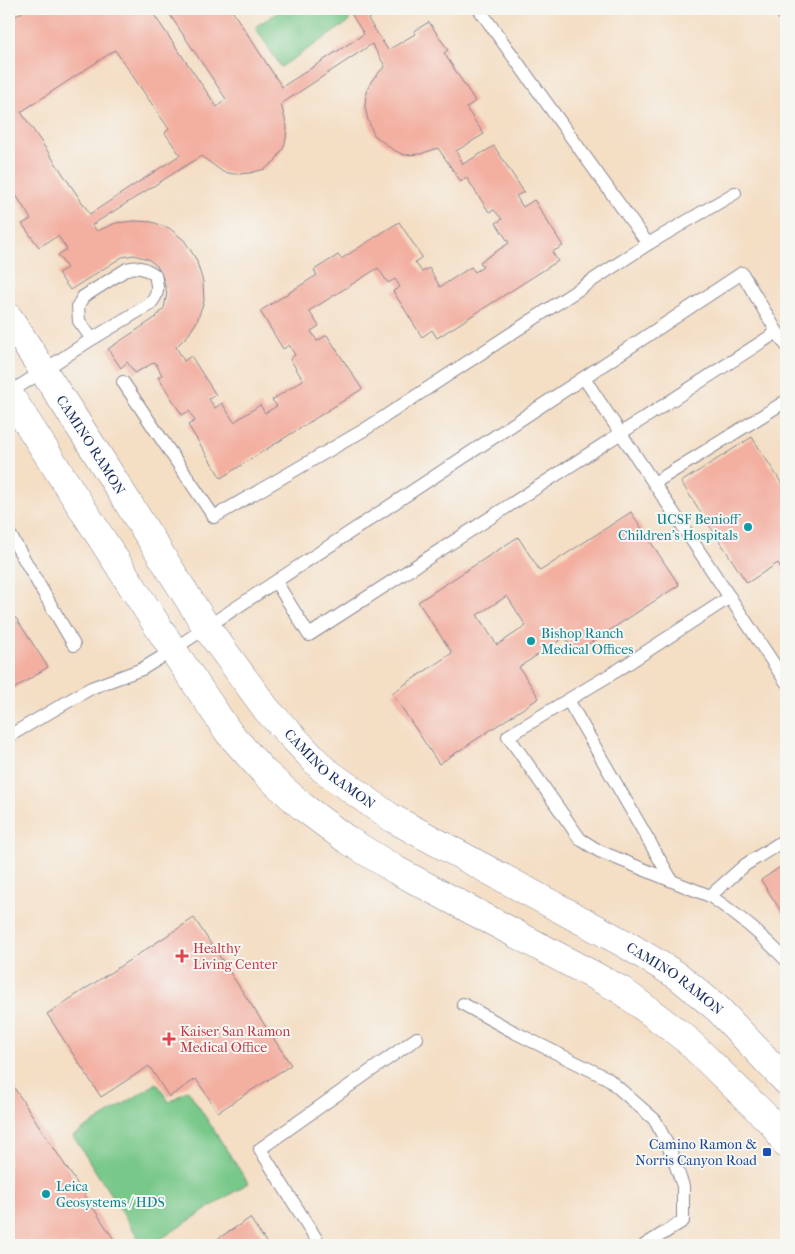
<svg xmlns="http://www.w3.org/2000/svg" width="795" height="1254" viewBox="0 0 795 1254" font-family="'IM FELL French Canon',serif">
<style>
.green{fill:#78c889;stroke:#4a7c74}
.building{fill:#f3afa0;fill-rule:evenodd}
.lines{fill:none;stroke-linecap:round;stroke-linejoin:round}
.service-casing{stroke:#888691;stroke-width:14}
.tertiary-casing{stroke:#888691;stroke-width:29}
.service{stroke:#fff;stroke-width:12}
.tertiary{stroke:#fff;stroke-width:28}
.culture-dot{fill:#0f9aa8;stroke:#f6f6f2;stroke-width:2}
.health-dot{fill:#e0444e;stroke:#f6f6f2;stroke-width:2}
.transit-dot{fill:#1a4fb4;stroke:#f6f6f2;stroke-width:2}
.labels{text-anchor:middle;stroke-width:4;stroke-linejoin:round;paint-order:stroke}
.street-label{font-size:14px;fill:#1b2f5e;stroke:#f6f6f2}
.culture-label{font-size:14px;fill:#0d838f;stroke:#f6f6f2;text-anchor:start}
.health-label{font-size:14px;fill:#be3a42;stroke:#f6f6f2;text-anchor:start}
.transit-label{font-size:14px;fill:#164399;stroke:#f6f6f2;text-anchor:end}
</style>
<rect width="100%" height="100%" fill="#f6f6f2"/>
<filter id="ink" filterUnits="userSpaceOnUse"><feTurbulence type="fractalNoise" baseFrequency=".02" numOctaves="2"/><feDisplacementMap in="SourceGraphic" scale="10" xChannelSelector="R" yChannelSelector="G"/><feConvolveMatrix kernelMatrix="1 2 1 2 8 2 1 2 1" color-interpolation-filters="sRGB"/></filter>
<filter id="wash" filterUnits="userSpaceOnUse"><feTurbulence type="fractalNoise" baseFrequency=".0096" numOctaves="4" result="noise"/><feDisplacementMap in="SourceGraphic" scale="20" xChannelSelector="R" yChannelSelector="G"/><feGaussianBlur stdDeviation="1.12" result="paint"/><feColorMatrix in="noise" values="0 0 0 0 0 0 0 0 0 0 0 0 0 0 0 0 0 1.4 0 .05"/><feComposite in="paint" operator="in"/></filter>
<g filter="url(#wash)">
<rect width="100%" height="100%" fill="#f4dec4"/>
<!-- green -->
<g class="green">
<path d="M283,9h59l8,12 -69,46 -26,-40z"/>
<path d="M157,1083l12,19 19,-12 60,93 -97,62h-8l-70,-109z"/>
</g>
<g id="blocks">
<!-- building -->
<g class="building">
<path d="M27,9h123l67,98 9,-8 -60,-90h65l51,78 82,-53 -16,-25h36l-16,10 20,31 27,-16 -1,-3 15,-9 19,28 -4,3 31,48 -9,7 18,26 -28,17 7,13 31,-18 30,46 -8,4 7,11 11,-7 29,46 -11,6 6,9 -121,77 -5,-8 -10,7 -29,-46 7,-4 -5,-8 -7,4 -10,-15 -69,43 10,15 -8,5 6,10 10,-6 35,54 -141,89 -33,-53 7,-4 -6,-10 -7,4 -24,-38 4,-2 -7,-13 -20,11 -8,-11 -6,6 -13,-19 47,-31 9,-10 3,-15 -4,-15 -6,-12 -9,-7 -14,-4 -12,2 -52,33 -12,-17 9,-5 -9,-13 9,-6 -9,-13 -19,11 -17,-23 9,-5 -22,-35v-164zM372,44l13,22 -13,14 -6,12 -1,15 3,13 6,15 18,14 12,6 16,-1 18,-6 23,34 5,-5 23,35 5,-2 8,9 -6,4 13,20 -29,19 3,5 -8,5 -4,-5 -31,20 -11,-19 -7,4 -7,-10 7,-5 -23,-35 -58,37 -3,-4 -24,15 3,5 -57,36 23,38 6,-4 6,10 -5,4 13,21 -31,20 5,6 -12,7 -5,-8 -26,17 -12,-19 -7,5 -6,-9 7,-4 -25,-39 -7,5 -8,-14 13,-13 8,-13 7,-20 -1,-19 -7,-23 -12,-19 -15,-12 -17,-6 -18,-1 -18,2 -19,8 -5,-6 109,-69 22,16 11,2 16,-1 15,-4 10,-8 9,-14 2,-9 1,-11 -6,-23zM115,50l54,79 -4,4 15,22 -90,59 -69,-102z"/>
<path d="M771,9h15v20z"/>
<path d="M752,437l34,53v86l-8,-13 -31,20 -66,-101z"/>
<path d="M631,512l48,73 -104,68 -10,-16 -46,30 20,31 -100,66 -47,-71 60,-40 -34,-51 100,-65 22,34zM507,596l19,30 -29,19 -20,-30z"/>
<path d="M9,617l7,1 32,49 -39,25z"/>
<path d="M786,863v56l-25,-39z"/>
<path d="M194,918l97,147 -73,47 -22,-33 -27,18 -20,-31 -48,31 -54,-83z"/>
<path d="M9,1080l106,161 -6,4h-100z"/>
<path d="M250,1218l18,27h-60z"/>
</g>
</g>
</g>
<g filter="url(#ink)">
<use href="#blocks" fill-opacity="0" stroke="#888691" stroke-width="1"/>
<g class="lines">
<defs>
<g id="service">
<path d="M479,9l169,235"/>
<path d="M777,332l9,13"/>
<path d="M584,378l202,304"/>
<path d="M123,382l91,135 150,-87 284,-186 87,-51"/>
<path d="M9,393l83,-54 58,-35c9,-10 8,-16 5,-29 -9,-6 -17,-10 -28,-6l-44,28 -5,9 1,15 13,18"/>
<path d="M654,483l132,-82"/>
<path d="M9,533l65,112"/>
<path d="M568,700l50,-30 112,-73"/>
<path d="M9,736l82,-48 51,-19 18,-11 582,-385 35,59 -468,303 -33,-53"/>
<path d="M672,881l-73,-30 -19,-12 -72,-103 60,-36 104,181 38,15 35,-31 41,-26"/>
<path d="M710,896c28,19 53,40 76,64"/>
<path d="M463,1004l51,28 93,46 48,42 16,32 12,34v35l-38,24"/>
<path d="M320,1245l-60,-96 157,-111"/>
</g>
<g id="tertiary">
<path id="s1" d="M9,318l87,134 111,176 60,82 56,59 67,48 237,128 51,31 40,33 68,72"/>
<path d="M9,394l164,256 56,83 35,39 39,35 43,32 50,31 225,120 65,49 88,86 12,19"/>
</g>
</defs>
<!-- service casing -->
<use href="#service" class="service-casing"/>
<!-- tertiary casing -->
<use href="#tertiary" class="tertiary-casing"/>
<!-- service -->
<use href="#service" class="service"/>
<!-- tertiary -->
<use href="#tertiary" class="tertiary"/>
</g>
</g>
<!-- markers -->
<g class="culture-dot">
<circle cx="748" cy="527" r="5"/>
<circle cx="531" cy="641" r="5"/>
<circle cx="46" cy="1194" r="5"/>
</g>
<g class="health-dot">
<path d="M179.5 948.5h5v5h5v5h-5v5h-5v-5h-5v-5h5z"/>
<path d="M166.5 1031.5h5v5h5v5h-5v5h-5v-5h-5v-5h5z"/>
</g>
<rect class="transit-dot" x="762" y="1147" width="10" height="10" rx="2.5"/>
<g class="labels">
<!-- street labels -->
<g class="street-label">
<text dy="5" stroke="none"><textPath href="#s1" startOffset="151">CAMINO RAMON</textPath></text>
<text dy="5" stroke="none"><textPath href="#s1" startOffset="556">CAMINO RAMON</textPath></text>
<text dy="5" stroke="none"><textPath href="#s1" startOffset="961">CAMINO RAMON</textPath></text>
</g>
<!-- culture labels -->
<g class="culture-label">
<text x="738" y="524" text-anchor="end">UCSF Benioff<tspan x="738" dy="16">Children's Hospitals</tspan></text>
<text x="541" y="638">Bishop Ranch<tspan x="541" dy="16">Medical Offices</tspan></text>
<text x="56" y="1191">Leica<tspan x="56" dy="16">Geosystems / HDS</tspan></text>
</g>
<!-- health labels -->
<g class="health-label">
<text x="193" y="953">Healthy<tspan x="193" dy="16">Living Center</tspan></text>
<text x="180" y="1036">Kaiser San Ramon<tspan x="180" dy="16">Medical Office</tspan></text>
</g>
<!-- transit labels -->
<g class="transit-label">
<text x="757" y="1149">Camino Ramon &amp;<tspan x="757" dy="16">Norris Canyon Road</tspan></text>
</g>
</g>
<!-- margin -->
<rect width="795" height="1254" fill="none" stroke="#f6f6f2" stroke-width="30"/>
</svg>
